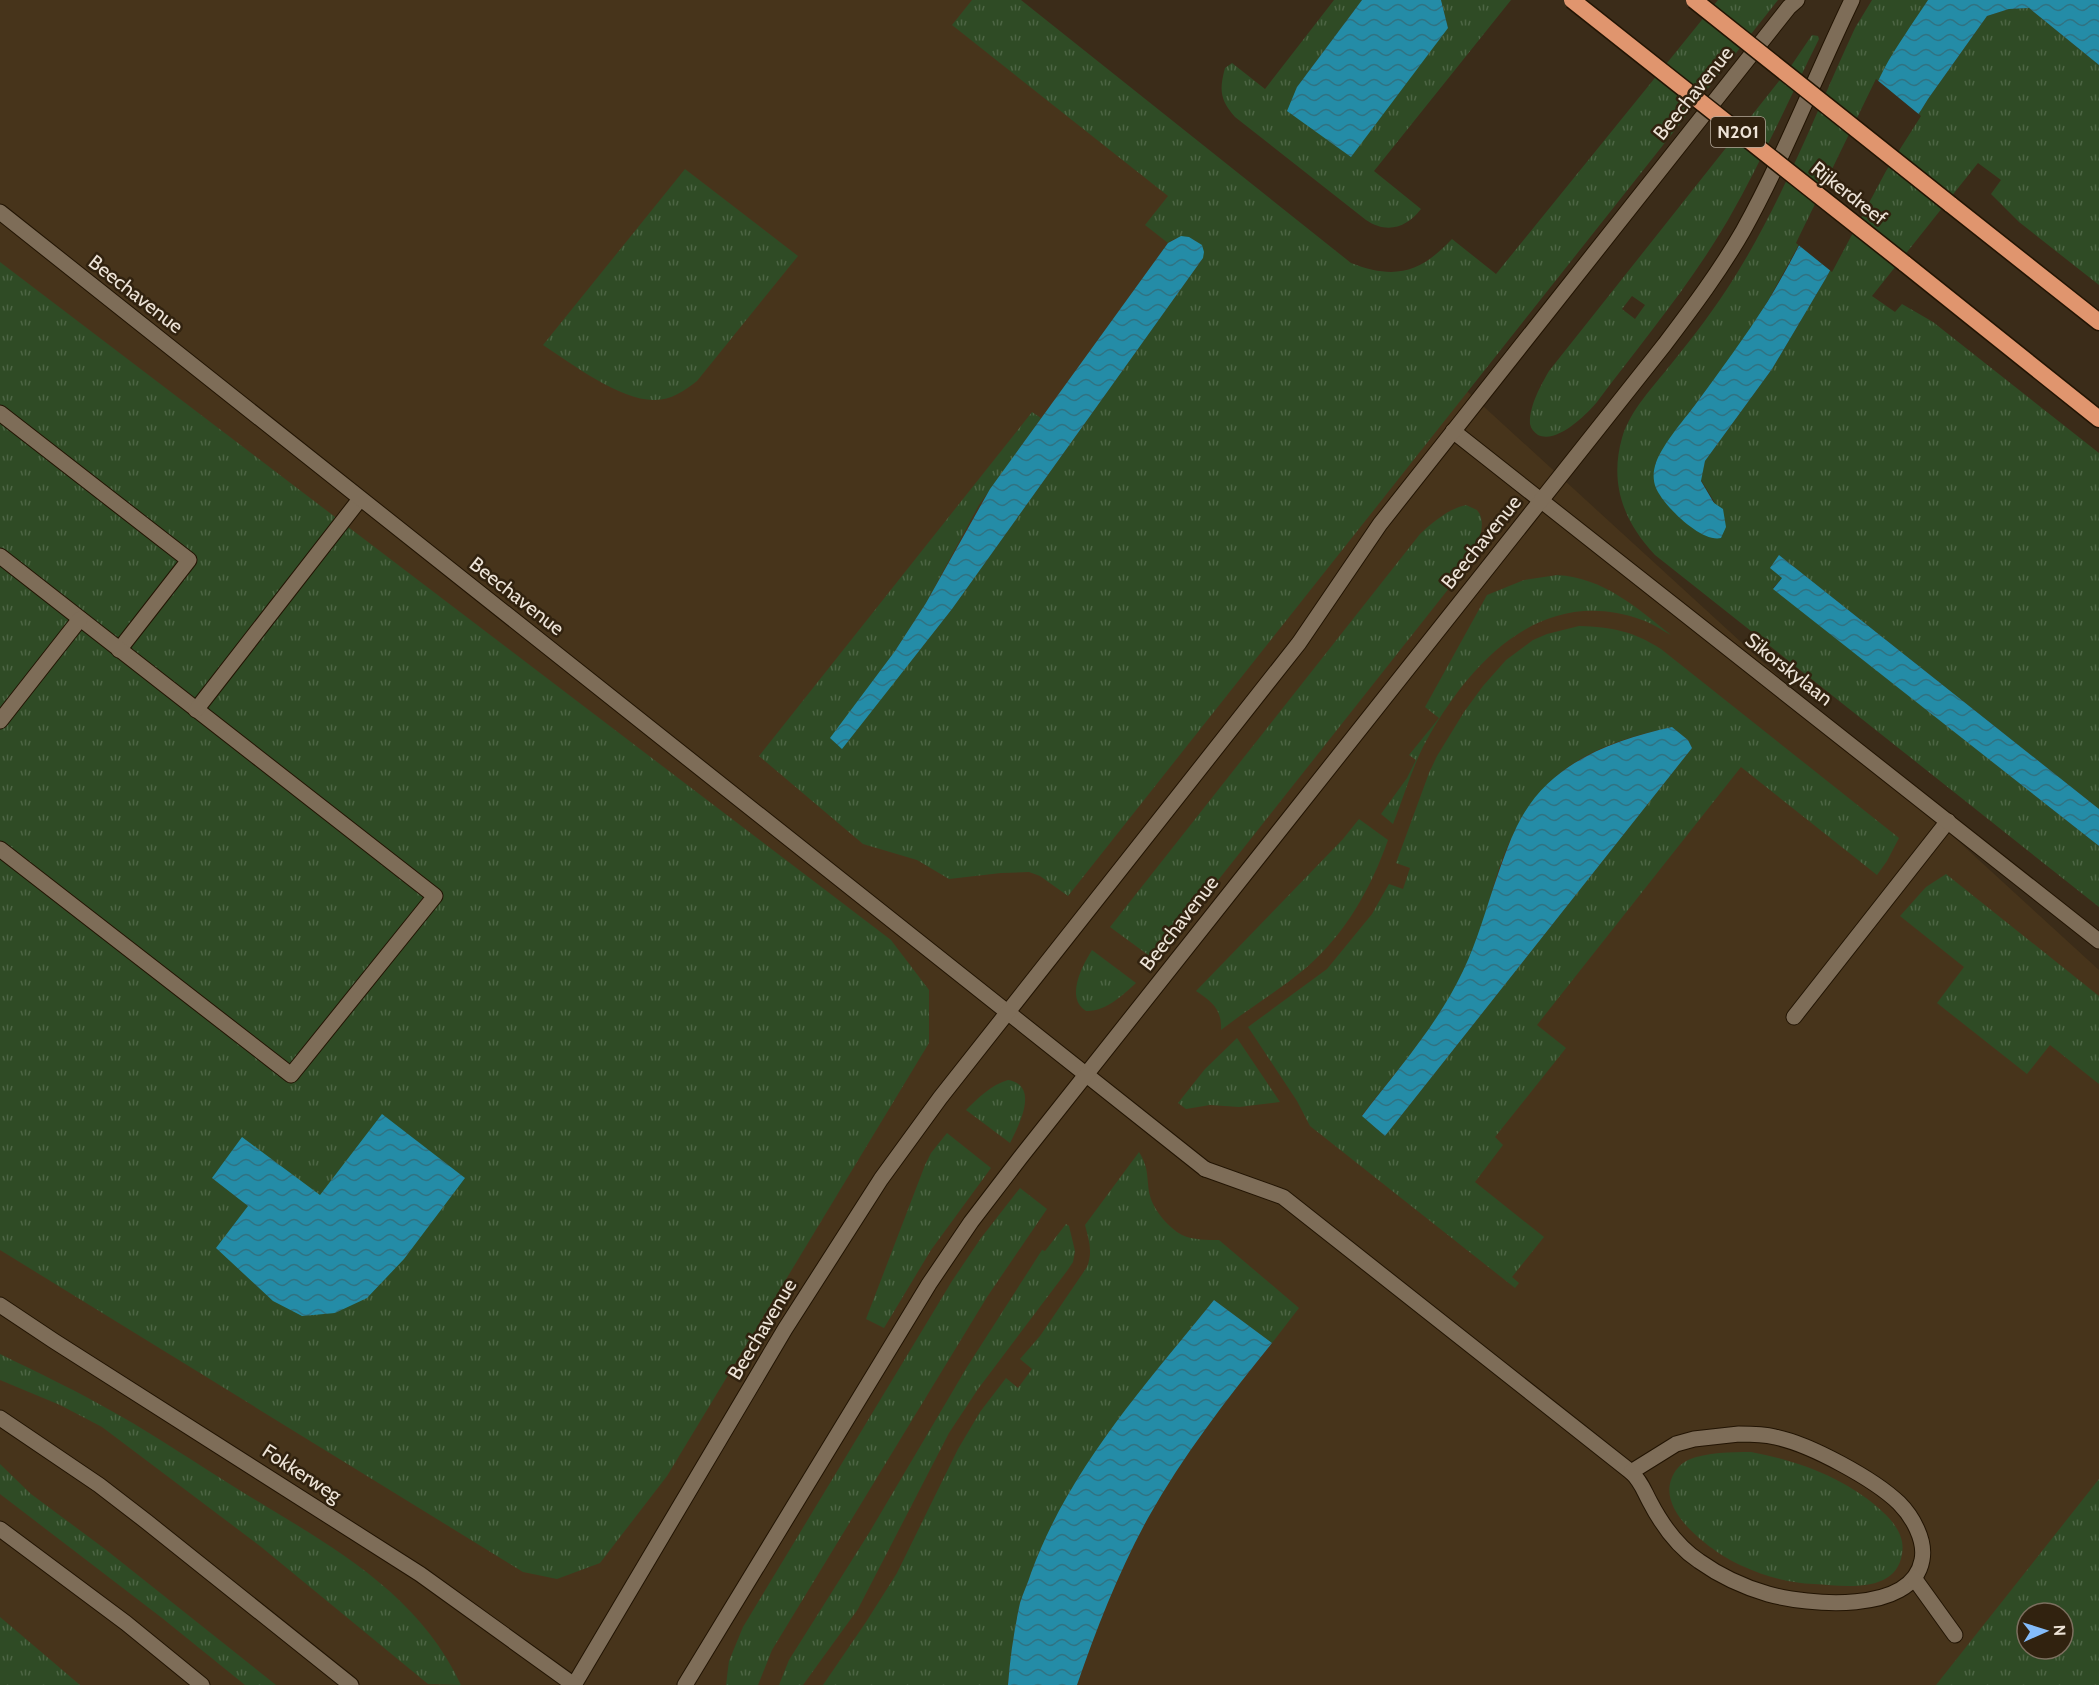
<svg xmlns="http://www.w3.org/2000/svg" width="2099" height="1685" viewBox="0 0 2099 1685" font-family="Cabin,sans-serif">
<style>
.built{fill:#47341b}
.grass{fill:url(#grass-tufts);fill-rule:evenodd}
.water{fill:url(#water-waves)}
.pier{fill:#3b2c19}
.lines{fill:none;stroke-linecap:round;stroke-linejoin:round}
.service-casing{stroke:#221403;stroke-width:17}
.minor-casing{stroke:#221403;stroke-width:17}
.tertiary-casing{stroke:#221403;stroke-width:17}
.secondary-casing{stroke:#221403;stroke-width:17}
.trunk-casing{stroke:#221403;stroke-width:19}
.service{stroke:#7e6d58;stroke-width:15}
.minor{stroke:#7e6d58;stroke-width:15}
.tertiary{stroke:#7e6d58;stroke-width:15}
.secondary{stroke:#7e6d58;stroke-width:15}
.trunk{stroke:#e0956e;stroke-width:16}
.trunk-bridge-casing{stroke:#221403;stroke-width:19;stroke-linecap:butt}
.trunk-bridge{stroke:#e0956e;stroke-width:16}
.labels{text-anchor:middle;stroke-width:5;stroke-linejoin:round;paint-order:stroke}
.shield{fill:#31220f;stroke:#b5a99b;stroke-width:1.5}
.shield-label{font-size:18px;font-weight:bold;fill:#ede3d7}
.street-label{font-size:20px;fill:#ede3d7;stroke:#31220f}
</style>
<defs>
<pattern id="grass-tufts" width="24" height="20" patternUnits="userSpaceOnUse" patternTransform="scale(1.5)"><rect width="24" height="20" fill="#2f4b25"/><path d="M3 7l-1-3M5 7V3M7 7l1-3M15 17l-1-3M17 17v-4M19 17l1-3" fill="none" stroke="#4d6544"/></pattern>
<pattern id="water-waves" width="16" height="10" patternUnits="userSpaceOnUse" patternTransform="scale(1.5)"><rect width="16" height="10" fill="#248ca7"/><path d="M0 5q4-4 8 0t8 0" fill="none" stroke="#307383"/></pattern>
</defs>
<rect width="100%" height="100%" fill="#3b2c19"/>
<!-- built -->
<path class="built" d="M0,0h1004l250,196 845,774v607l-36,36h-36v36l-14,36h-2013z"/>
<!-- grass -->
<g class="grass">
<path d="M972,0h49l330,263c44,17 69,10 101,-24l44,35 222,-274h60l-710,896 -28,-20 -11,-4 -28,1 -52,6 -32,-19 -54,-16 -104,-88 273,-344 9,6 -62,87 -53,98 -31,48 -64,87 11,10 110,-139 251,-351 -7,-17c-11,-6 -18,-5 -28,2l-23,-18 23,-29 -216,-171z"/>
<path d="M1334,0h28l-65,87 151,-59 -7,-28h70l-137,171 47,38c-15,19 -34,25 -55,11l-131,-103c-15,-17 -16,-27 -10,-49l7,-5 33,26z"/>
<path d="M1872,0h56l-43,68 -89,182 -27,49 -29,46 -61,81 -24,38 60,39 -14,-23 4,-19 67,-92 54,-91 58,-108 44,-71 59,-83 22,-7 20,-1 70,57v220l-80,-63 -28,-28 10,-14 -23,-17 -106,133 23,16 7,-8 31,18 166,131v356l-320,-254 3,23 -9,10 326,258v61l-444,-352c-31,-33 -46,-71 -33,-117 8,-28 32,-52 50,-75 22,-27 43,-55 62,-85 49,-78 82,-166 121,-250z"/>
<path d="M1812,35l6,1 1,3c-30,60 -57,122 -91,181 -37,64 -87,123 -131,182 -11,13 -40,42 -59,33 -4,-3 -7,-6 -8,-11 -1,-18 11,-39 19,-53l242,-305zM1632,296l13,9 -10,14 -13,-10z"/>
<path d="M685,169l113,87 -101,125c-13,10 -26,19 -42,19 -34,1 -83,-36 -112,-55z"/>
<path d="M0,262l891,678 38,50v53l-262,433 -67,87 -43,16 -34,-7 -523,-322z"/>
<path d="M1466,505l11,5c13,15 -3,43 -12,58l-310,392 -45,-33 310,-393c13,-12 28,-25 46,-29z"/>
<path d="M1557,575c47,3 79,32 114,60 -10,-5 -19,-12 -29,-15 -102,-37 -175,45 -219,127 -12,24 -20,52 -30,77l-12,-10 26,-36 9,-18 -7,-5 30,-37 -14,-11 62,-112 37,-15z"/>
<path d="M1579,626c33,1 54,5 82,23l238,189 -12,23 -10,14 -136,-108 -204,258 29,23 -71,89 8,8 -28,37 69,55 -32,40 7,6 -4,5 -205,-162 -13,-25 -49,-74 79,-58 45,-55 17,-30 14,5 7,-21 -14,-5 33,-90 8,-17 27,-44 19,-26 23,-26 27,-20 14,-6zM1672,727l16,13 4,8 -307,388 -23,-21c36,-46 76,-91 102,-144 14,-29 22,-60 31,-90 31,-99 78,-133 177,-154z"/>
<path d="M1359,819l29,21c-17,48 -42,93 -81,127 -27,23 -58,41 -86,63 1,-21 -9,-28 -25,-39l147,-152z"/>
<path d="M1946,874l153,122v88l-49,-39 -23,29 -90,-71 27,-36 -64,-51 26,-29z"/>
<path d="M1092,950l44,33c-13,12 -31,29 -50,28 -21,-13 -4,-45 6,-61z"/>
<path d="M1237,1038l43,64 -41,5 -29,-2 -24,4 -8,-6 27,-34z"/>
<path d="M1008,1080c32,5 11,45 2,63l-44,-33c12,-12 25,-25 42,-30z"/>
<path d="M947,1133l44,35 -60,82 -47,78 -18,-9 59,-154 6,-12z"/>
<path d="M1139,1152c11,18 7,26 11,44 4,15 19,32 32,39 11,5 25,5 37,5l80,68 -27,35 -58,-43c-69,85 -144,169 -183,273 -3,10 -8,20 -11,30 -6,27 -10,55 -12,82h-185l43,-63 31,-49 61,-124 22,-37 26,-34 12,10 14,-19 -12,-10 20,-23 47,-69c6,-15 2,-27 -2,-42z"/>
<path d="M1020,1188l27,21 -60,88 -215,353 -14,35h-32l3,-24 14,-34 209,-346 29,-43z"/>
<path d="M1066,1224l3,2 6,25 -2,11 -6,9 -89,118 -29,44 -91,176 -55,76h-24l10,-25 80,-127 98,-166 75,-117 3,1z"/>
<path d="M0,1354c39,19 79,38 117,60 41,23 80,50 119,74 87,54 180,100 225,197l-33,-1 -168,-138 -158,-119 -42,-22 -60,-25z"/>
<path d="M1751,1452c48,9 98,27 134,62 11,11 20,24 17,40 -6,40 -58,32 -88,30 -26,-1 -50,-8 -74,-19 -26,-12 -81,-51 -69,-85 3,-9 9,-16 17,-20 19,-8 43,-8 63,-8z"/>
<path d="M0,1464l31,30 74,55 171,136h-31l-83,-67 -162,-124z"/>
<path d="M2099,1479v206h-163zM2027,1613h36v36h-36z"/>
<path d="M0,1617l6,5 74,63h-80z"/>
</g>
<!-- water -->
<g class="water">
<path d="M1362,0h79l7,28 -97,129 -64,-46 10,-24z"/>
<path d="M1928,0h171v65l-70,-57 -20,1 -22,7 -59,83 -44,71 -58,108 -54,91 -67,92 -4,20 13,22 9,6 3,18 -5,11c-20,5 -58,-33 -65,-50 -3,-7 -3,-15 -1,-22 5,-19 28,-45 40,-61 25,-34 50,-68 73,-104 45,-74 77,-155 116,-232 13,-24 29,-46 44,-69z"/>
<path d="M1181,236l8,1 13,8 2,7 -1,6 -251,351 -110,140 -12,-11 65,-87 31,-48 64,-114 178,-246z"/>
<path d="M1779,555l320,254v37l-326,-257 9,-11 -12,-10z"/>
<path d="M1672,727l16,13 4,8 -307,388 -23,-20c36,-47 76,-92 101,-145 15,-31 23,-63 34,-94 6,-17 12,-35 20,-51 30,-62 92,-85 155,-99z"/>
<path d="M382,1114l83,64 -61,81 -37,39 -32,15 -33,3 -29,-15 -57,-53 32,-42 -36,-28 30,-41 78,58z"/>
<path d="M1214,1300l58,43c-45,56 -89,112 -124,175 -29,53 -51,109 -71,167h-69c2,-27 6,-55 12,-82 3,-10 8,-20 11,-30 38,-104 114,-188 183,-273z"/>
</g>
<!-- pier -->
<path class="pier" d="M1876,79l45,37 -35,55 -54,101 -36,-29z"/>
<g class="lines">
<defs>
<g id="service">
<path d="M0,413l189,147 -70,90"/>
<path d="M0,556l435,340 -144,179 -291,-226"/>
<path d="M196,710l164,-211"/>
<path d="M0,721l80,-102"/>
<path d="M1794,1017l154,-196"/>
<path d="M1205,1169l78,28 348,275"/>
<path d="M1739,1434c12,0 24,0 36,3 35,7 99,42 124,66 13,13 27,37 23,57 -10,55 -115,45 -154,34 -24,-7 -48,-18 -69,-33 -21,-14 -37,-36 -49,-59 -6,-11 -9,-21 -19,-30l45,-28 18,-5z"/>
<path d="M0,1529l126,94 76,62"/>
<path d="M1914,1578l41,57"/>
</g>
<g id="minor">
<path d="M0,212l1205,957"/>
<path d="M1453,431l646,510"/>
</g>
<g id="tertiary">
<path d="M574,1685l211,-356 96,-150 59,-81 359,-455 81,-119 409,-517 8,-7"/>
<path d="M685,1685l244,-401 42,-62 49,-64 645,-814c28,-37 55,-73 78,-113 41,-74 72,-154 109,-231"/>
</g>
<g id="secondary">
<path d="M0,1305l54,36 366,233 154,111"/>
<path d="M0,1418l99,67 48,37 204,163"/>
</g>
<g id="trunk">
<path d="M1950,204l149,118"/>
<path d="M1904,263l195,156"/>
</g>
</defs>
<!-- service casing -->
<use href="#service" class="service-casing"/>
<!-- minor casing -->
<use href="#minor" class="minor-casing"/>
<!-- tertiary casing -->
<use href="#tertiary" class="tertiary-casing"/>
<!-- secondary casing -->
<use href="#secondary" class="secondary-casing"/>
<!-- trunk casing -->
<use href="#trunk" class="trunk-casing"/>
<!-- service -->
<use href="#service" class="service"/>
<!-- minor -->
<use href="#minor" class="minor"/>
<!-- tertiary -->
<use href="#tertiary" class="tertiary"/>
<!-- secondary -->
<use href="#secondary" class="secondary"/>
<!-- trunk -->
<use href="#trunk" class="trunk"/>
<defs>
<g id="trunk-bridge">
<path d="M1572,0l332,263"/>
<path d="M1694,0l256,204"/>
</g>
</defs>
<!-- trunk-bridge casing -->
<use href="#trunk-bridge" class="trunk-bridge-casing"/>
<!-- trunk-bridge -->
<use href="#trunk-bridge" class="trunk-bridge"/>
</g>
<g class="labels">
<!-- shield labels -->
<rect class="shield" x="1711" y="117" width="54" height="30" rx="4.5"/>
<g class="shield-label">
<text x="1738" y="138">N201</text>
</g>
<!-- street labels -->
<g class="street-label">
<text transform="translate(1693 93) rotate(-51)" y="7">Beechavenue</text>
<text transform="translate(1849 193) rotate(38)" y="7">Rijkerdreef</text>
<text transform="translate(136 294) rotate(38)" y="7">Beechavenue</text>
<text transform="translate(1481 542) rotate(-51)" y="7">Beechavenue</text>
<text transform="translate(517 596) rotate(38)" y="7">Beechavenue</text>
<text transform="translate(1789 669) rotate(38)" y="7">Sikorskylaan</text>
<text transform="translate(1179 923) rotate(-52)" y="7">Beechavenue</text>
<text transform="translate(762 1329) rotate(-59)" y="7">Beechavenue</text>
<text transform="translate(302 1473) rotate(33)" y="7">Fokkerweg</text>
</g>
</g>
<!-- north arrow -->
<g transform="translate(2045 1631) rotate(87)"><circle r="28" fill="#31220f" stroke="#7c6f5f" stroke-width="1.5"/>
<path d="M0-4.5L10 22L0 15L-10 22Z" fill="#84bcfb"/>
<text y="-9" font-size="16" font-weight="bold" text-anchor="middle" fill="#ede3d7">N</text>
</g>
</svg>
